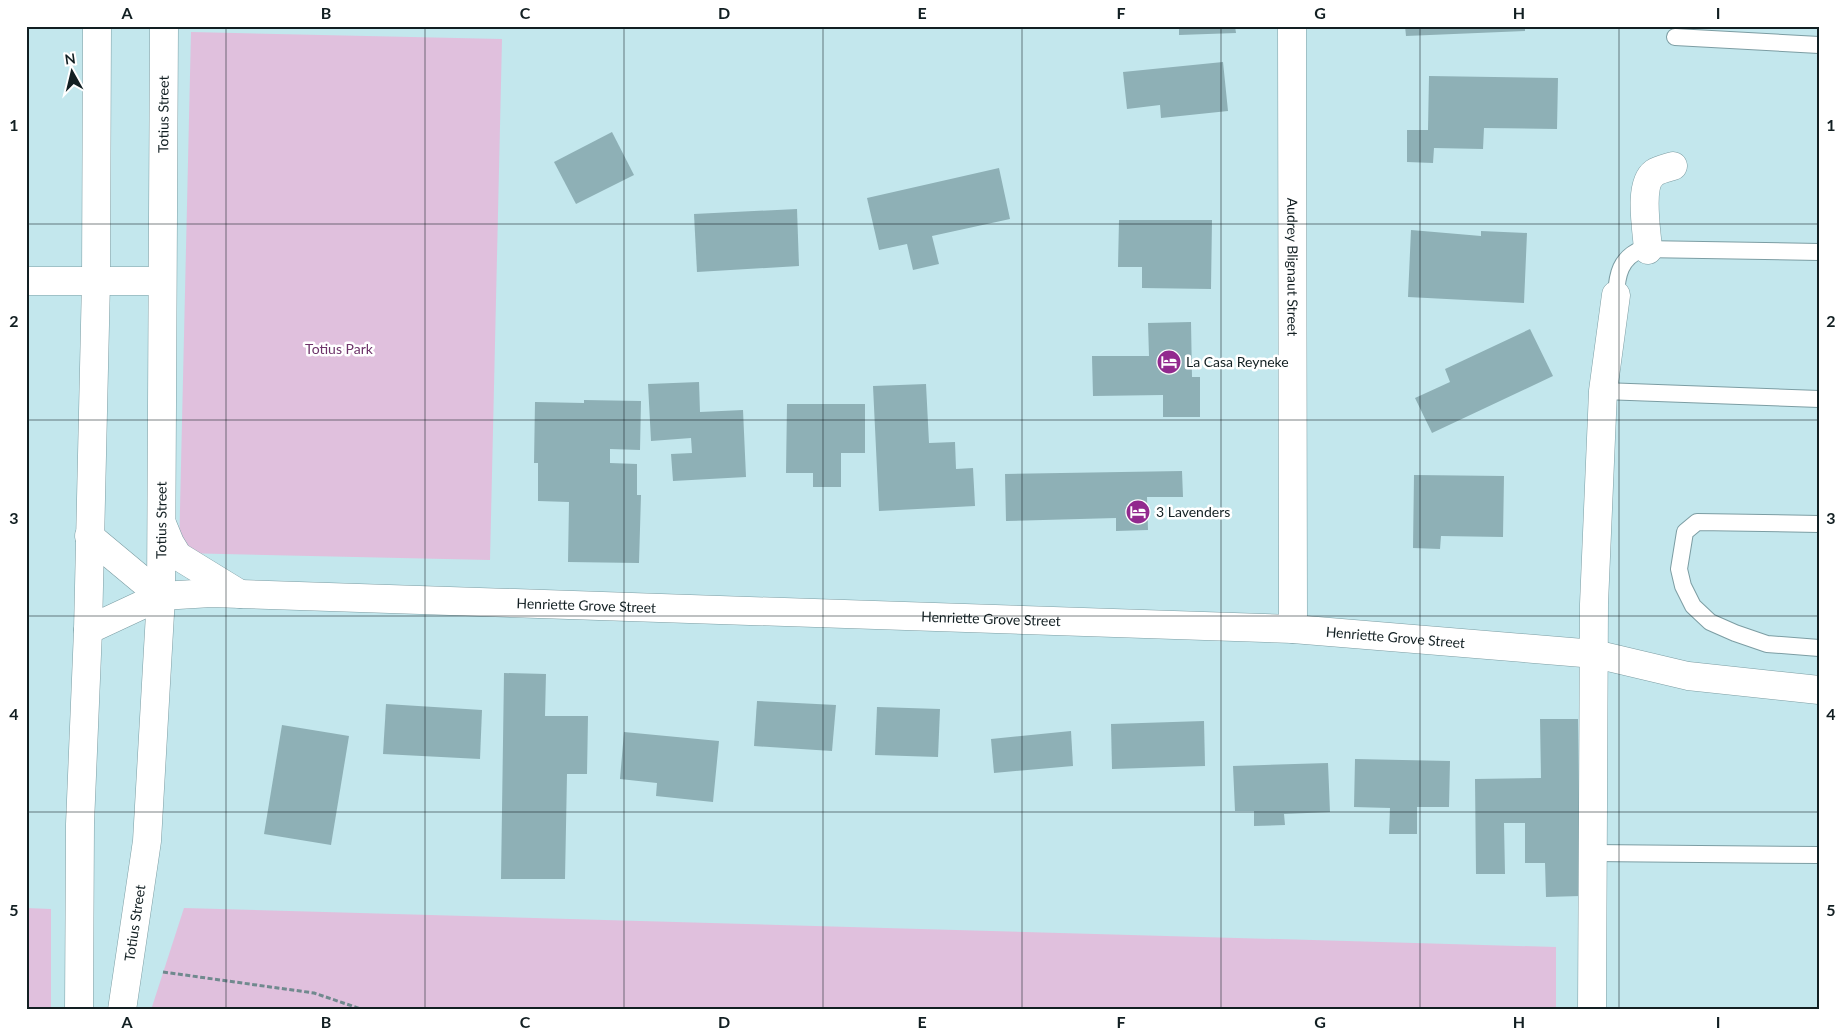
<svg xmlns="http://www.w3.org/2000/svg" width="1845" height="1036" viewBox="0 0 1845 1036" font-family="Lato,sans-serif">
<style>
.green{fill:#e0c0dd}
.building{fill:#8eb0b6}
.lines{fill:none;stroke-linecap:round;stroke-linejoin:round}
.service-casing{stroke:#7c9da3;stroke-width:18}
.minor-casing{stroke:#7c9da3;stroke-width:29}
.tertiary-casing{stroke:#7c9da3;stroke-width:29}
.path{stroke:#70898e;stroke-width:3;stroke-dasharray:5 2.5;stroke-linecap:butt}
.service{stroke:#fff;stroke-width:16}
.minor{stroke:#fff;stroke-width:28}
.tertiary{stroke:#fff;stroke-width:28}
.grid{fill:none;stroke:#121f22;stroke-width:1;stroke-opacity:0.55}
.labels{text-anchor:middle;stroke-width:5;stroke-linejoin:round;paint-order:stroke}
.street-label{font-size:14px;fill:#121f22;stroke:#fff}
.park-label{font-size:14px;fill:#6d3369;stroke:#fff}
.poi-label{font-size:14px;fill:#121f22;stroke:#fff;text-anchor:start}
.neatline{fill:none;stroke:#121f22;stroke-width:2}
.grid-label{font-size:16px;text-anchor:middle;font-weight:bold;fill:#121f22}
</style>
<rect width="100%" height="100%" fill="#c3e7ed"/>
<!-- green -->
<g class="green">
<path d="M191,32l311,7 -12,521 -311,-7z"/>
<path d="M26,908l25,1v101h-25z"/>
<path d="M184,908l1372,39v63h-1405z"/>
</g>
<!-- building -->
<g class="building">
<path d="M1179,26h56l1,7 -57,2z"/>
<path d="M1405,26h120v5l-119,5z"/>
<path d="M1223,62l5,49 -67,7 -1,-13 -33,4 -4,-37z"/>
<path d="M1429,76l129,2 -1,51 -73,-1 -1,21 -49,-1 -1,15 -26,-1v-32h21z"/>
<path d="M612,132l22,43 -58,29 -22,-42z"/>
<path d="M999,168l11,51 -78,17 7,28 -26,6 -6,-26 -28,6 -12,-52z"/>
<path d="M797,209l2,57 -102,6 -3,-58z"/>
<path d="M1119,220h93l-1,69 -69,-1v-21h-24z"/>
<path d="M1411,230l70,6v-5l46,2 -3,70 -116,-6z"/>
<path d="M1191,322l1,55h8v40h-37v-22l-70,1 -1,-40h57l-1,-33z"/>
<path d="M1530,329l23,47 -121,57 -17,-35 35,-16 -5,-13z"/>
<path d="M699,382l1,30 43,-2 3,67 -73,4 -2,-27 21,-1 -1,-15 -40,3 -3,-57z"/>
<path d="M926,384l3,59 26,-1 1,27 17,-1 2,38 -96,5 -6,-125z"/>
<path d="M584,400l57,1 -1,49 -30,-1v14l27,1v31h4l-2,68 -71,-1 1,-60 -31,-1v-38h-4l1,-61 49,1z"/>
<path d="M787,404h78v49h-24v34h-28v-14h-27z"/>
<path d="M1182,471l1,26h-36l1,33 -32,1v-13l-110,3 -1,-47z"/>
<path d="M1414,475l90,1 -1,61 -62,-1 -1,13 -27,-1z"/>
<path d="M504,673l42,1 -1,42h43l-1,58h-20l-2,105h-64z"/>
<path d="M757,701l79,4 -4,46 -78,-5z"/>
<path d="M386,704l96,6 -2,49 -97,-5z"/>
<path d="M877,707l63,2 -2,48 -63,-2z"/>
<path d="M1540,719h38l2,177 -34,1 -1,-34h-20v-40h-21l1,51h-29l-1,-95 66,-1z"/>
<path d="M1204,721l1,45 -93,3 -1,-45z"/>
<path d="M282,725l67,11 -18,109 -67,-11z"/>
<path d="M1071,731l2,35 -79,7 -3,-34z"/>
<path d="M624,732l95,9 -6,61 -57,-6 1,-13 -37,-4z"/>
<path d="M1355,759l95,2 -1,46h-32v27h-28l1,-26 -36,-1z"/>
<path d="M1328,763l2,49 -46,2 1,11 -31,1v-15h-19l-2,-45z"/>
</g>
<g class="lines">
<defs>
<g id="service">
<path d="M1675,37l144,8"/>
<path d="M1616,295c1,-20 4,-37 26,-46l177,3"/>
<path d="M1603,391l216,8"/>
<path d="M1819,524l-122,-2 -12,10 -6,37 4,17 10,20 17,16 25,11 32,11 52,4"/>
<path d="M1592,853l227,2"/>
</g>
<g id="minor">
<path id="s1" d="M1292,26l1,603"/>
<path d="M1648,250c-1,-19 -10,-65 6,-77 6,-4 13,-5 19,-7"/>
<path d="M26,281h136"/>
<path d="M89,536l72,60"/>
<path id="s2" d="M88,630l73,-34 50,-3 1082,36 302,25 93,22 131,14"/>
<path d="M1592,1010l2,-406 9,-213 13,-96"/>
</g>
<g id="tertiary">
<path d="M163,526l7,17 8,13 62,38"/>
<path d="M79,1010l1,-186 8,-194 8,-349 1,-255"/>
<path id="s3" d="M122,1010l25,-169 14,-245 3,-570"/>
</g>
</defs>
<!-- service casing -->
<use href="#service" class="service-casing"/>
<!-- minor casing -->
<use href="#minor" class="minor-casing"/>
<!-- tertiary casing -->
<use href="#tertiary" class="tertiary-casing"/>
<!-- path -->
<path class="path" d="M163,972l151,21 50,17"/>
<!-- service -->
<use href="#service" class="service"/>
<!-- minor -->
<use href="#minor" class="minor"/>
<!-- tertiary -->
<use href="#tertiary" class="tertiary"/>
</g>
<!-- grid -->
<path class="grid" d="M226,26v984M425,26v984M624,26v984M823,26v984M1022,26v984M1221,26v984M1420,26v984M1619,26v984M26,224h1793M26,420h1793M26,616h1793M26,812h1793"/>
<!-- icons -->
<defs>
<symbol id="hotel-disc" viewBox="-11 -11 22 22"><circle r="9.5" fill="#92298e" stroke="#fff"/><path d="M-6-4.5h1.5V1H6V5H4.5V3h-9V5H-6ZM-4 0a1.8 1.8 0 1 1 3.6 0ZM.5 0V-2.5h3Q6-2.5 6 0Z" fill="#fff"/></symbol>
</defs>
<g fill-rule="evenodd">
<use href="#hotel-disc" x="1155" y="348" width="28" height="28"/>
<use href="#hotel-disc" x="1124" y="498" width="28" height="28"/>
</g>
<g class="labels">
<!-- street labels -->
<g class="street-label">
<text dy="5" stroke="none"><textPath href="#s3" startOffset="898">Totius Street</textPath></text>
<text dy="5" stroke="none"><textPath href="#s1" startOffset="241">Audrey Blignaut Street</textPath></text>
<text dy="5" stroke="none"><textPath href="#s3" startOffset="492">Totius Street</textPath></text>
<text dy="5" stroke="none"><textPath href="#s2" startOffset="506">Henriette Grove Street</textPath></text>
<text dy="5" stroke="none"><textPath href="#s2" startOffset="911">Henriette Grove Street</textPath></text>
<text dy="5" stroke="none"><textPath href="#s2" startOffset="1316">Henriette Grove Street</textPath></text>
<text dy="5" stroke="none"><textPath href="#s3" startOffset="88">Totius Street</textPath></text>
</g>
<!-- park labels -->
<g class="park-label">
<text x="339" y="354">Totius Park</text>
</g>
<!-- poi labels -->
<g class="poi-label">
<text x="1186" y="367">La Casa Reyneke</text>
<text x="1156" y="517">3 Lavenders</text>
</g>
</g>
<!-- border -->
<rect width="1845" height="1036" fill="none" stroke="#ffffff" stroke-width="55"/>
<!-- north arrow -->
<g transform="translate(72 72) rotate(352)" stroke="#ffffff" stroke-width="4" paint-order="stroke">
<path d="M0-4L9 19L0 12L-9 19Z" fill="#121f22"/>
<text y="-8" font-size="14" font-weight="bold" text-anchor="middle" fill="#121f22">N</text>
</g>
<rect x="28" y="28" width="1790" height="980" class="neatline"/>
<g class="grid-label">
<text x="127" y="19">A</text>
<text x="326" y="19">B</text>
<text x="525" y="19">C</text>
<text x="724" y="19">D</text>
<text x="922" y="19">E</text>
<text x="1121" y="19">F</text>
<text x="1320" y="19">G</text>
<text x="1519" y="19">H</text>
<text x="1718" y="19">I</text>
<text x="14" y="131">1</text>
<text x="1831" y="131">1</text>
<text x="14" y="327">2</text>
<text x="1831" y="327">2</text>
<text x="14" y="524">3</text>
<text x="1831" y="524">3</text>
<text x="14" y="720">4</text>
<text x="1831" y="720">4</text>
<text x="14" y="916">5</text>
<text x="1831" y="916">5</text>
<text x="127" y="1028">A</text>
<text x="326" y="1028">B</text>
<text x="525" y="1028">C</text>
<text x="724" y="1028">D</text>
<text x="922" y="1028">E</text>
<text x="1121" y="1028">F</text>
<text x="1320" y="1028">G</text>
<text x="1519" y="1028">H</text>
<text x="1718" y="1028">I</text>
</g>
</svg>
